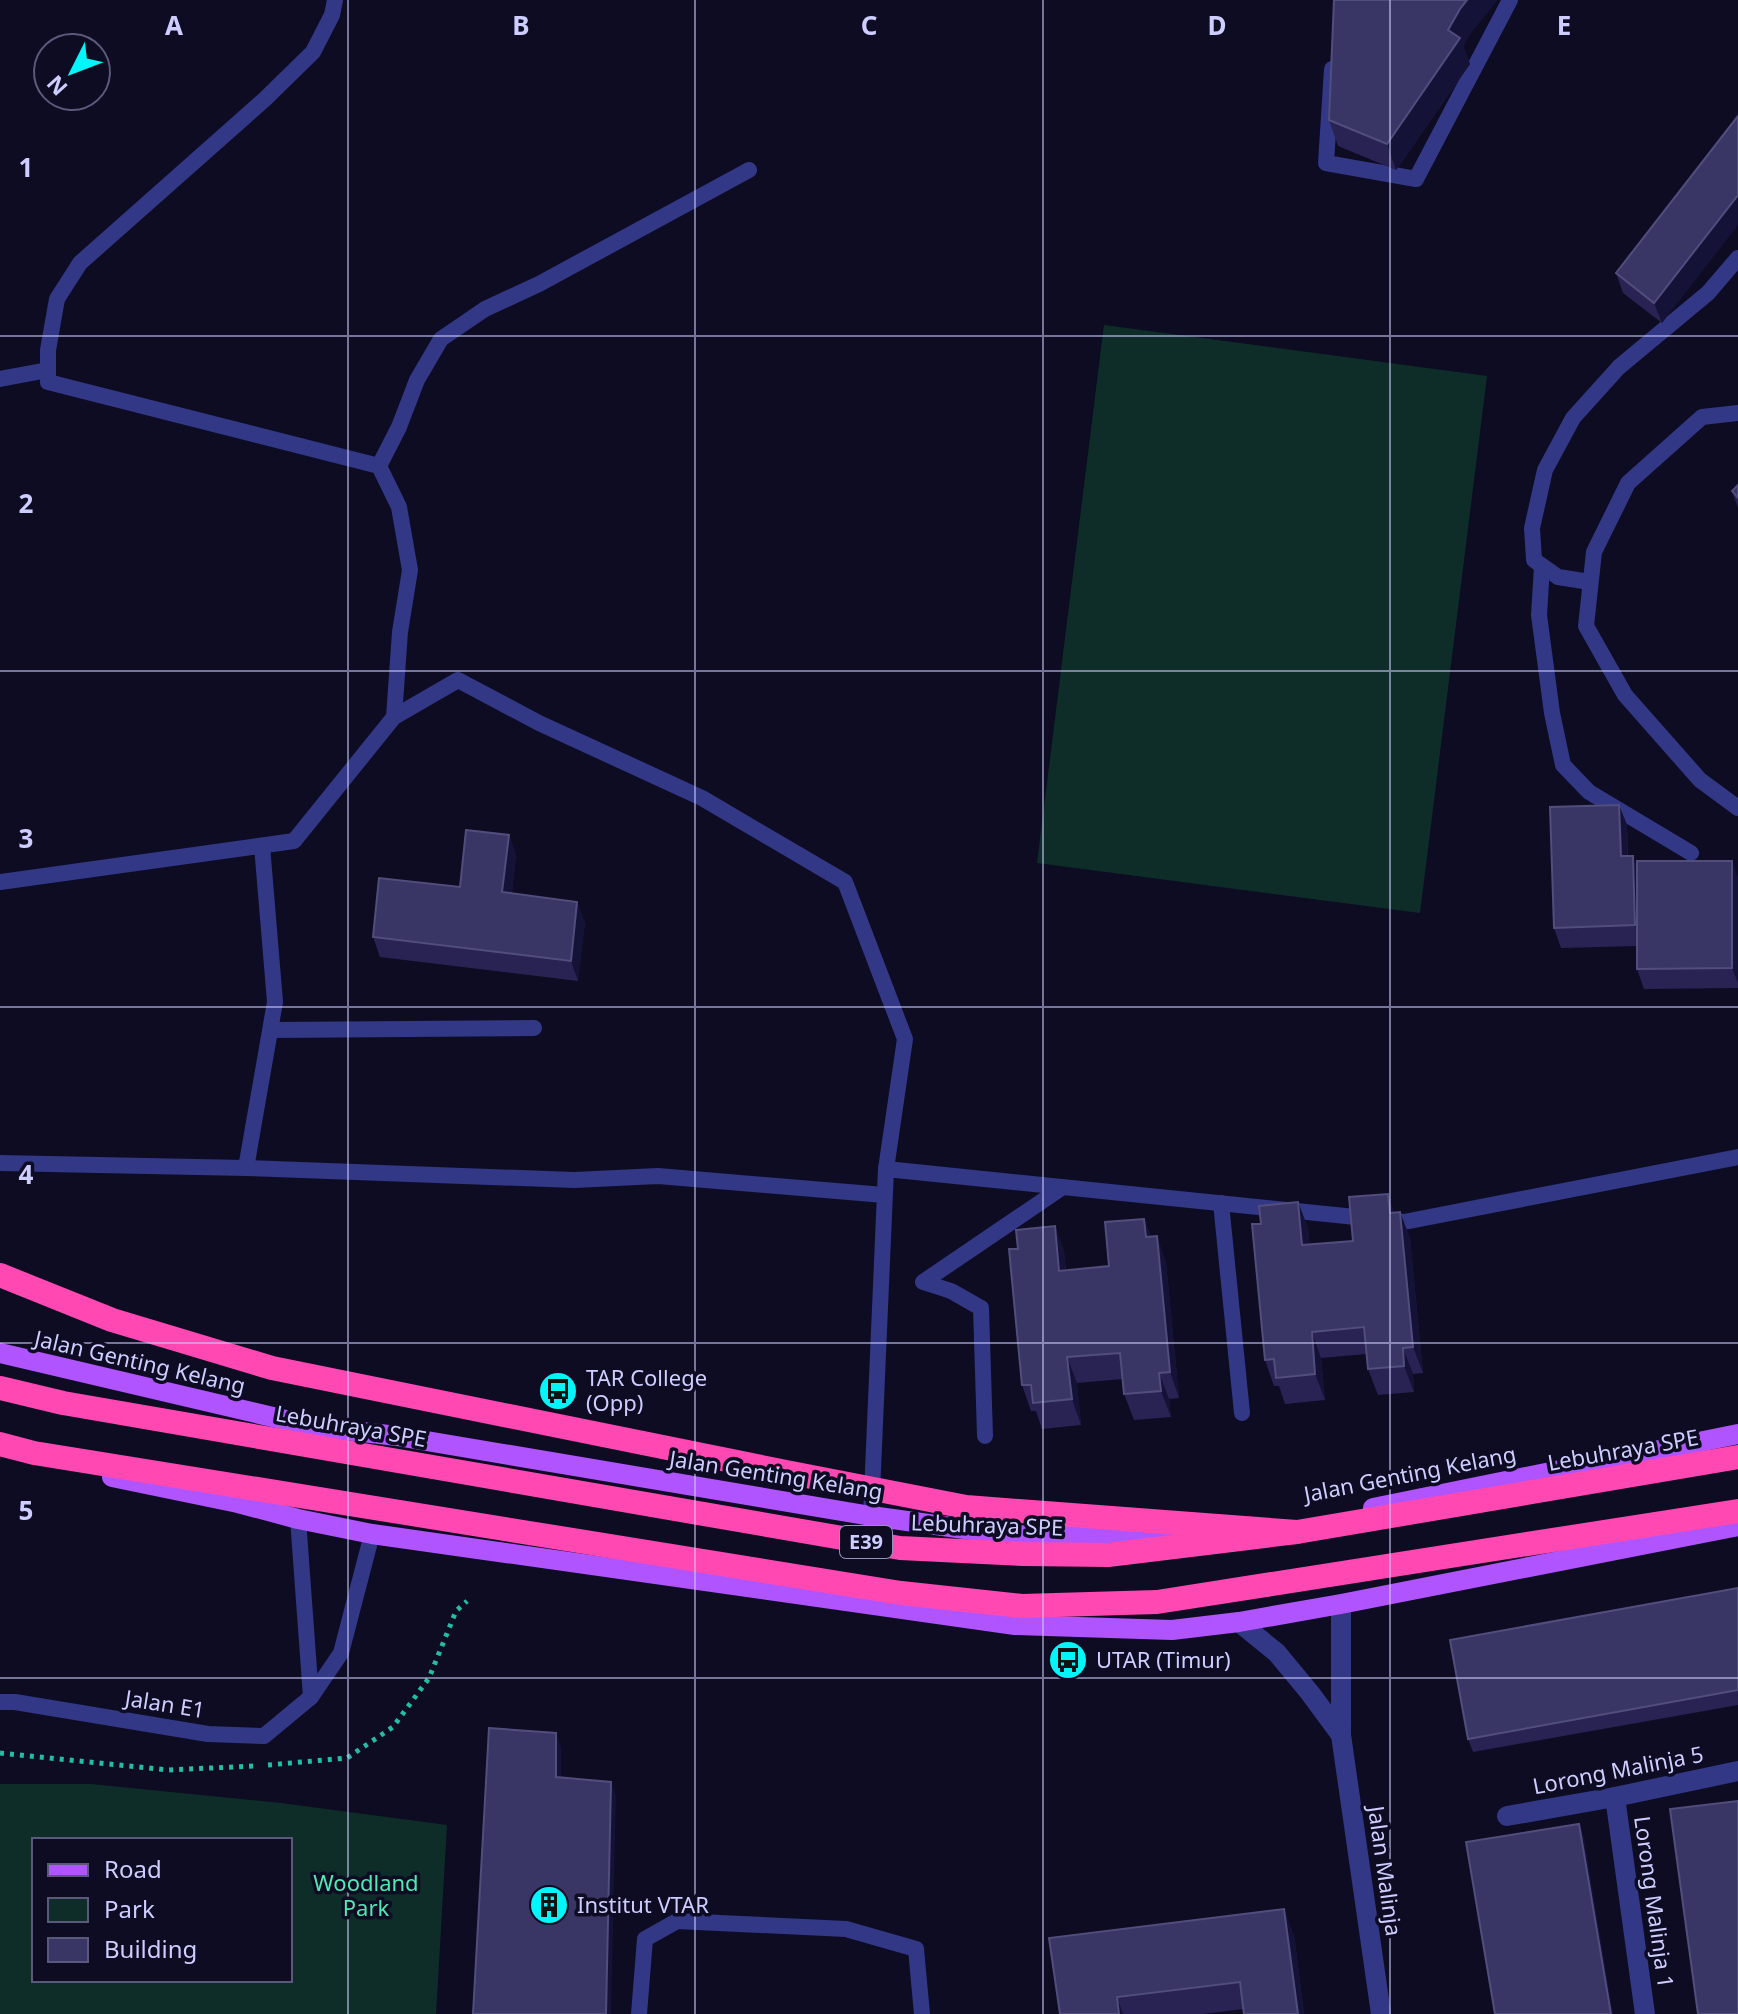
<svg xmlns="http://www.w3.org/2000/svg" width="1738" height="2014" viewBox="0 0 1738 2014" font-family="'Noto Sans',sans-serif">
<style>
.green{fill:#0e2d29;fill-rule:evenodd}
.lines{fill:none;stroke-linecap:round;stroke-linejoin:round}
.path{stroke:#23bda5;stroke-width:5;stroke-dasharray:4 6;stroke-linecap:butt}
.service{stroke:#323786;stroke-width:16}
.minor{stroke:#323786;stroke-width:20}
.primary{stroke:#af54ff;stroke-width:20}
.motorway{stroke:#ff48b1;stroke-width:24}
.motorway-bridge{stroke:#ff48b1;stroke-width:24}
.wall{fill:#282352}
.shaded-wall{fill:#151237}
.building{fill:#393565;stroke:#514d7d;stroke-width:2}
.grid{fill:none;stroke:#cecdff;stroke-width:2;stroke-opacity:0.55}
.labels{text-anchor:middle;stroke-width:7;stroke-linejoin:round;paint-order:stroke}
.shield{fill:#0d0c23;stroke:#9493bd;stroke-width:2}
.shield-label{font-size:20px;font-weight:bold;fill:#cecdff}
.street-label{font-size:22px;fill:#cecdff;stroke:#0d0c23}
.poi-label{font-size:22px;fill:#cecdff;stroke:#0d0c23;text-anchor:start}
.park-label{font-size:22px;fill:#4fe9b4;stroke:#0d0c23}
.grid-label{font-size:26px;text-anchor:middle;font-weight:bold;fill:#cecdff;stroke:#0d0c23;stroke-width:7;stroke-linejoin:round;paint-order:stroke}
</style>
<rect width="100%" height="100%" fill="#0d0c23"/>
<!-- green -->
<g class="green">
<path d="M1104,325l383,51 -67,537 -383,-50z"/>
<path d="M0,1784h91l190,19 166,22 -11,189h-436zM34,1840h256v140h-256z"/>
</g>
<g class="lines">
<!-- path -->
<g class="path">
<path d="M0,1753l168,17 86,-4"/>
<path d="M268,1765l79,-7 46,-31 36,-49 27,-67 11,-10"/>
</g>
<!-- service -->
<g class="service">
<path d="M335,0l-3,15 -19,37 -48,47 -185,164 -23,36 -9,51v32l331,84 20,41 11,63 -10,62 -6,85"/>
<path d="M1332,69l-6,94 90,16 94,-179"/>
<path d="M0,379l48,-9"/>
<path d="M1738,413l-36,4 -74,66 -34,69 -8,74 39,69 75,85 38,28"/>
<path d="M379,466l20,-39 18,-47 24,-41 44,-30 54,-25 210,-114"/>
<path d="M1542,566l-3,49 13,98 11,52 26,27 102,61"/>
<path d="M1590,582l-32,-5 -24,-17 -2,-32 13,-58 28,-52 46,-51 89,-74 30,-35"/>
<path d="M0,882l294,-41 100,-124 64,-37 81,43 163,75 143,84 60,157 -19,130"/>
<path d="M271,1030l263,-2"/>
<path d="M0,1163l246,5 328,12 84,-4 226,19"/>
<path d="M246,1168l29,-166 -13,-156"/>
<path d="M1221,1203l21,210"/>
<path d="M985,1436l-4,-128 -30,-17 -28,-9 140,-95"/>
<path d="M871,1516l15,-347 518,53 334,-65"/>
<path d="M298,1519l13,178"/>
<path d="M0,1702h15l193,32 56,2 47,-39 30,-44 31,-119"/>
<path d="M639,2014l6,-75 32,-18 169,8 70,20 6,65"/>
</g>
<!-- minor -->
<g class="minor">
<path d="M1341,1604v131l40,279"/>
<path d="M1239,1622l38,31 33,40 31,42"/>
<path d="M1615,1797l30,217"/>
<path d="M1507,1816l108,-19 123,-26"/>
</g>
<!-- primary -->
<g class="primary">
<path d="M0,1353l311,73 86,10 474,80 137,19 125,2 58,-6"/>
<path d="M112,1477l126,26 60,16 74,15 643,91 157,5 67,-8 102,-18 397,-78"/>
<path d="M1373,1508l365,-74"/>
</g>
<!-- motorway -->
<g class="motorway">
<path d="M0,1388l63,15 837,145 124,6 84,1 189,-23 441,-75"/>
<path d="M0,1444l34,9 867,140 121,13 135,-4 581,-91"/>
</g>
<!-- motorway-bridge -->
<path class="motorway-bridge" d="M0,1275l112,45 160,48 514,104 180,35 331,25"/>
</g>
<!-- wall -->
<g class="wall">
<path d="M1334,0h163l-28,35 -6,11 7,18 -74,106 -58,-24 -9,-26z"/>
<path d="M1738,116l-76,207 -39,-30 -7,-20z"/>
<path d="M1738,485v23l-6,-17z"/>
<path d="M1619,805l8,20 1,31 9,11 101,11v110l-94,1 -7,-20v-23l-76,2 -7,-20z"/>
<path d="M509,835l7,20 -4,38 73,29 -7,59 -198,-24 -7,-20 87,-50z"/>
<path d="M1298,1202l10,26 1,17 44,-4 41,-29h6l10,26 13,135 -10,1 1,18 -36,3 -10,-26 -1,-15 -46,4 4,42 -40,4 -6,-18h-5l-9,-26 -4,-136z"/>
<path d="M1144,1219l7,18 15,25 13,136 -10,1 2,18 -37,3 -10,-26 -1,-15 -46,4 4,42 -39,4 -6,-18h-5l-9,-26 -4,-136 37,-23 9,26 2,18 43,-4z"/>
<path d="M1738,1588v117l-265,47 -5,-13z"/>
<path d="M1294,1935l10,79h-60l-1,-5 -40,5h-143z"/>
</g>
<!-- shaded-wall -->
<g class="shaded-wall">
<path d="M1467,0h30l-28,35 -6,11 7,18 -74,106 -9,-26 73,-135z"/>
<path d="M1738,195v30l-76,98 -8,-20z"/>
<path d="M1619,805l8,20 1,51 -7,-20z"/>
<path d="M509,835l7,20 -6,57 -8,-20z"/>
<path d="M1633,856l7,20 2,70 -7,-21z"/>
<path d="M1732,861l6,17v105l-6,-15z"/>
<path d="M577,902l8,20 -7,59 -7,-20z"/>
<path d="M1388,1194l9,26 -7,-7z"/>
<path d="M1298,1202l10,26 4,43 -10,-26z"/>
<path d="M1400,1212l10,26 13,135 -10,-26z"/>
<path d="M1144,1219l10,26 -8,-8z"/>
<path d="M1055,1226l9,26 4,45 -9,-26z"/>
<path d="M1157,1236l9,26 13,136 -9,-26z"/>
<path d="M1312,1332l9,26 4,42 -10,-26z"/>
<path d="M1403,1348l10,26 1,18 -10,-26z"/>
<path d="M1067,1357l10,26 4,42 -9,-26z"/>
<path d="M1159,1373l10,26 2,18 -10,-26z"/>
<path d="M556,1733l5,14v43l-5,-13z"/>
<path d="M611,1782l5,14 -5,218h-5z"/>
<path d="M1579,1824l5,13 29,177h-2z"/>
<path d="M1284,1909l10,26 10,79h-6z"/>
<path d="M1117,1997l6,17h-4z"/>
</g>
<!-- building -->
<g class="building">
<path d="M1334,0h133l-7,9 -12,21 12,8 -73,106 -58,-24z"/>
<path d="M1738,116v79l-84,108 -38,-30z"/>
<path d="M1738,485v13l-6,-7z"/>
<path d="M1619,805l2,51h12l2,69 -81,3 -4,-121z"/>
<path d="M466,830l43,5 -7,57 75,10 -6,59 -198,-24 6,-59 81,9z"/>
<path d="M1637,861h95v107l-95,1z"/>
<path d="M1388,1194l2,19 10,-1 13,135 -10,1 1,18 -36,3 -4,-42 -52,5 3,42 -39,4 -2,-19 -9,1 -13,-136h9l-2,-18 39,-4 4,43 51,-4 -4,-44z"/>
<path d="M1144,1219l2,18 11,-1 13,136 -11,1 2,18 -37,3 -4,-41 -53,4 5,42 -39,4 -2,-18h-9l-13,-136h9l-2,-19 39,-4 4,45 50,-5 -4,-44z"/>
<path d="M1738,1588v102l-270,49 -18,-99z"/>
<path d="M489,1728l67,5v44l55,5 -5,232h-133z"/>
<path d="M1738,1801v213h-40l-28,-205z"/>
<path d="M1579,1824l32,190h-116l-29,-172z"/>
<path d="M1284,1909l14,105h-54l-4,-32 -123,15 2,17h-59l-11,-76z"/>
</g>
<!-- grid -->
<path class="grid" d="M348,0v2014M695,0v2014M1043,0v2014M1390,0v2014M0,336h1738M0,671h1738M0,1007h1738M0,1343h1738M0,1678h1738"/>
<!-- icons -->
<defs>
<symbol id="bus-disc" viewBox="-11 -11 22 22"><circle r="9.5" fill="#00f6f8" stroke="#0d0c23"/><path d="M-5-6H5V4H4V6H2V4H-2V6H-4V4H-5ZM-3.5-4V0h7V-4ZM-3.5 1.2v1.5H-2V1.2ZM2 1.2v1.5H3.5V1.2Z" fill="#111"/></symbol>
<symbol id="building-disc" viewBox="-11 -11 22 22"><circle r="9.5" fill="#00f6f8" stroke="#0d0c23"/><path d="M-4-6H4V6H1V3H-1V6H-4ZM-2.5-4.3h1.7v1.8h-1.7ZM.8-4.3h1.7v1.8H.8ZM-2.5-1h1.7V.8h-1.7ZM.8-1h1.7V.8H.8Z" fill="#111"/></symbol>
</defs>
<g fill-rule="evenodd">
<use href="#bus-disc" x="536" y="1369" width="44" height="44"/>
<use href="#bus-disc" x="1046" y="1638" width="44" height="44"/>
<use href="#building-disc" x="527" y="1883" width="44" height="44"/>
</g>
<g class="labels">
<!-- shield labels -->
<rect class="shield" x="840" y="1526" width="52" height="32" rx="6"/>
<g class="shield-label">
<text x="866" y="1549">E39</text>
</g>
<!-- street labels -->
<g class="street-label">
<text transform="translate(140 1362) rotate(13)" y="8">Jalan Genting Kelang</text>
<text transform="translate(351 1426) rotate(10)" y="8">Lebuhraya SPE</text>
<text transform="translate(1623 1450) rotate(-10)" y="8">Lebuhraya SPE</text>
<text transform="translate(1410 1474) rotate(-11)" y="8">Jalan Genting Kelang</text>
<text transform="translate(776 1475) rotate(9)" y="8">Jalan Genting Kelang</text>
<text transform="translate(987 1525) rotate(2)" y="8">Lebuhraya SPE</text>
<text transform="translate(165 1704) rotate(9)" y="8">Jalan E1</text>
<text transform="translate(1618 1770) rotate(-11)" y="8">Lorong Malinja 5</text>
<text transform="translate(1385 1871) rotate(82)" y="8">Jalan Malinja</text>
<text transform="translate(1654 1902) rotate(82)" y="8">Lorong Malinja 1</text>
</g>
<!-- poi labels -->
<g class="poi-label">
<text x="586" y="1386">TAR College<tspan x="586" dy="25">(Opp)</tspan></text>
<text x="1096" y="1668">UTAR (Timur)</text>
<text x="577" y="1913">Institut VTAR</text>
</g>
<!-- park labels -->
<g class="park-label">
<text x="366" y="1891">Woodland<tspan x="366" dy="25">Park</tspan></text>
</g>
</g>
<g class="grid-label">
<text x="174" y="35">A</text>
<text x="521" y="35">B</text>
<text x="869" y="35">C</text>
<text x="1217" y="35">D</text>
<text x="1564" y="35">E</text>
<text x="26" y="177">1</text>
<text x="26" y="513">2</text>
<text x="26" y="848">3</text>
<text x="26" y="1184">4</text>
<text x="26" y="1520">5</text>
</g>
<!-- legend -->
<rect x="32" y="1838" width="260" height="144" fill="#0d0c23" stroke="#5a597b" stroke-width="2"/>
<rect x="48" y="1864" width="40" height="12" fill="#af54ff" stroke="#5a597b" stroke-width="2"/>
<text x="104" y="1878" font-size="24" fill="#cecdff">Road</text>
<rect x="48" y="1898" width="40" height="24" fill="#0e2d29" stroke="#5a597b" stroke-width="2"/>
<text x="104" y="1918" font-size="24" fill="#cecdff">Park</text>
<rect x="48" y="1938" width="40" height="24" fill="#393565" stroke="#5a597b" stroke-width="2"/>
<text x="104" y="1958" font-size="24" fill="#cecdff">Building</text>
<!-- north arrow -->
<g transform="translate(72 72) rotate(228)"><circle r="38" fill="#0d0c23" stroke="#5a597b" stroke-width="2"/>
<path d="M0-6L14 30L0 20L-14 30Z" fill="#00f6f8"/>
<text y="-12" font-size="22" font-weight="bold" text-anchor="middle" fill="#cecdff">N</text>
</g>
</svg>
